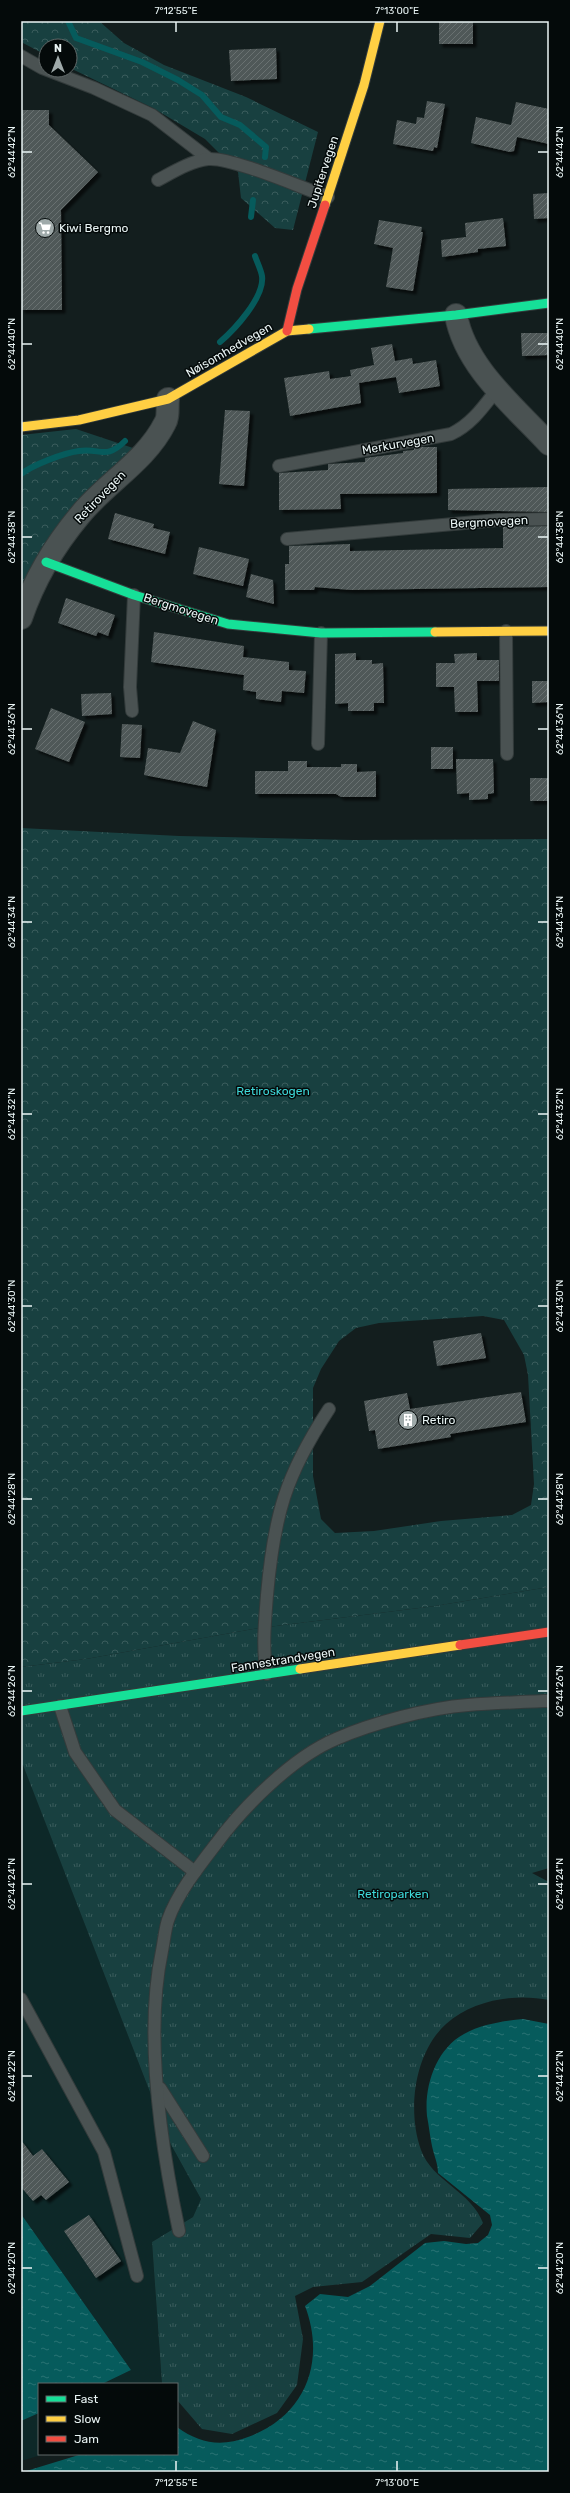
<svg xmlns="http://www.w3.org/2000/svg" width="570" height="2493" viewBox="0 0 570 2493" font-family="Rubik,sans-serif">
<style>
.built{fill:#0d2828}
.grass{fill:url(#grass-tufts)}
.forest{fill:url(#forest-crowns);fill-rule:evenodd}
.water{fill:url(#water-ripples)}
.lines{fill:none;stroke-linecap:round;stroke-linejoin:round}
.stream{stroke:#065b5c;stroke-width:6}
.building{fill:url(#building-hatch);filter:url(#shadow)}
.lane-casing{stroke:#333b3b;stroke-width:14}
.street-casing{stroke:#333b3b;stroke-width:24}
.fast-casing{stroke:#333b3b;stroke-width:11}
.slow-casing{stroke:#333b3b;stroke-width:11}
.jam-casing{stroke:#333b3b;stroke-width:11}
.lane{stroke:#4a5252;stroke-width:12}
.street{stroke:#4a5252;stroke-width:22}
.fast{stroke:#16e098;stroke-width:9}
.slow{stroke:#ffcf43;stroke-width:9}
.jam{stroke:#f24e42;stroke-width:9}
.ticks{fill:none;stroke:#eaf5f5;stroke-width:1.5}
.labels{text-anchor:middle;stroke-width:3;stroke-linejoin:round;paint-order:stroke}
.street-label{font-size:12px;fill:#eaf5f5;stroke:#040a0a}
.poi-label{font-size:12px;fill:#eaf5f5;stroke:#040a0a;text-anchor:start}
.park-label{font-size:12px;fill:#3ed8d9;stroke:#040a0a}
.neatline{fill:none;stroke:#eaf5f5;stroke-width:1.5}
.ticks-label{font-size:10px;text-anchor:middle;fill:#eaf5f5}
</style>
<defs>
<pattern id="grass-tufts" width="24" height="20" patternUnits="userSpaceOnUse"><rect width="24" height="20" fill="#184040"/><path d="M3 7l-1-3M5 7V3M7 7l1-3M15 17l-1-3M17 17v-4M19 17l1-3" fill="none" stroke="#3a5c5c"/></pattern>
<pattern id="forest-crowns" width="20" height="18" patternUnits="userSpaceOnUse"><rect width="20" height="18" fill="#184040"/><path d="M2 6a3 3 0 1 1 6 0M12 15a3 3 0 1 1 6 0" fill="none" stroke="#3a5c5c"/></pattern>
<pattern id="water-ripples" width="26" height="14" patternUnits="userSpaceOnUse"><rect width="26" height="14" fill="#065b5c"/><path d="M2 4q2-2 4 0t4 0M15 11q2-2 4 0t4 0" fill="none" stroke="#2a7374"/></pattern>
<pattern id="building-hatch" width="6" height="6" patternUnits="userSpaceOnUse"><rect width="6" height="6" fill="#505958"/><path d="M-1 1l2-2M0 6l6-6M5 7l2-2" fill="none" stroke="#697171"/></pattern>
<filter id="shadow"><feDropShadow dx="3.5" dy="3.5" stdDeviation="1" flood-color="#0009"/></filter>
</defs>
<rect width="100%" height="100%" fill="#131e1e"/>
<!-- built -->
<g class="built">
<path d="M23,1764l146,377 32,58 -8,18 -41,25 10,142h-60l29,-14 -110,-156v-449z"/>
<path d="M39,2413v41h6l-24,7v-40z"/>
</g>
<!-- grass -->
<path class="grass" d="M549,1587v281l-17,5 17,9v118c-34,-7 -76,0 -103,24 -32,29 -39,87 -25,126 11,31 51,42 62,73l-13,15 -39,-4 -69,48 -49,5 -18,9 8,43 -6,46 -20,28 -45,21 -30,-5 -25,-29v-16h-15l-10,-142 41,-25 8,-18 -32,-58 -146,-376h-2v-98l65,-8 167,-30 182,-23z"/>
<!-- forest -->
<g class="forest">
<path d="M21,21h78l25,22 40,22 82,32 72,35 -25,98 -18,-2 -34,-30 -3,-26 -33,-33 -52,-31 -83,-40v-22h-24v9l-23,-12z"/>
<path d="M76,429l60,20 -115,144v-158z"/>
<path d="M21,828l158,8 174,4 196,-1v748l-114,19 -182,23 -167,30 -65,8zM483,1316l21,4 20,35 4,20 6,109 -3,21 -19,10 -71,6 -67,10 -39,2 -14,-14 -8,-43v-88l8,-19 18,-28 17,-13 23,-5z"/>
</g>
<!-- water -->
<g class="water">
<path d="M523,2019l26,5v448h-526l59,-18h95v-27c23,17 45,20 71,10 58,-21 78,-76 57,-131l15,-12 28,3 22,-11 55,-43 19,-2 22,3 12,-1 10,-8 4,-10 -2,-10 -52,-42c0,-10 -4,-17 -6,-27 -2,-9 -3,-20 -5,-30 -3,-30 9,-67 37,-82 18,-10 40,-13 59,-15z"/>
<path d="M21,2214l110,156 -29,14h-63v29l-18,8z"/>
</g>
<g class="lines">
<!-- stream -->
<g class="stream">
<path d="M68,21l8,17 66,24 36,18 24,15 19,22 19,8 26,22 -1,10"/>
<path d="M251,217l2,-17"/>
<path d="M220,342c14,-12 45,-45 42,-66 -1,-6 -5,-14 -7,-20"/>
<path d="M21,474c12,-9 42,-21 58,-23 22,-3 27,9 46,-10"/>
</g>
</g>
<!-- building -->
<g class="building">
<rect x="439" y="21" width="34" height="23"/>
<path d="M276,48l1,31 -46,2 -2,-31z"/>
<path d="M427,101l18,3 -8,44 -3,-1 -1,4 -40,-7 4,-24 19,4 1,-7 7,1z"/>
<path d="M516,102l33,7v35l-32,-7 -3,14 -4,1 -39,-9 5,-26 35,8z"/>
<path d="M21,110h28v15l49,47 -37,38 1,100h-41z"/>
<path d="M549,193v25l-15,1 -1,-25z"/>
<path d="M503,218l3,28 -28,3v3l-36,5 -1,-17 25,-3 -1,-14z"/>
<path d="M379,220l43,7 -1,5h2l-10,59 -27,-4 7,-39 -19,-4z"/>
<path d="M521,333h28v22l-27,1z"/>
<path d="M392,344l3,17 17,-3 1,6 23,-4 4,26 -41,7 -3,-16 -37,6 2,20 -71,13 -6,-38 45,-7 1,8 21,-3 -1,-6 24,-5 -3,-17z"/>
<path d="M225,410l25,1 -6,75 -25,-2z"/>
<path d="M421,447h16v46l-97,1 1,15 -62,1v-37l49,-3v-6l37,-2v-4l38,-5v-2l11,-1v-2z"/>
<path d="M549,487v25l-101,-2v-21z"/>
<path d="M115,513l39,11 -1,4 17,4 -5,22 -57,-15z"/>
<path d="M549,526v61l-198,3 -36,-3 -1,3h-29v-26h4v-18l61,-2v7l153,-3v-21z"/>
<path d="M199,547l50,12 -6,27 -50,-12z"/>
<path d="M251,574l22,6 1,24 -28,-7z"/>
<path d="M66,598l49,17 -7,21 -10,-4 -2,4 -38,-13z"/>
<path d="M154,632l90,14 -1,11 46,5v8l17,1 -2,22 -22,-2 -1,11 -25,-3v-7l-13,-2 1,-15 -93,-13z"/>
<path d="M356,653v7h16v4l11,-1 1,40h-10v8h-26v-8l-13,1v-50z"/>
<path d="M477,653v7h22v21h-22l1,31h-23l-1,-25h-18v-24h19l-1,-9z"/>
<path d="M532,681h17v21l-17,1z"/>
<path d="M111,693l1,21 -30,2 -1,-22z"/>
<path d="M51,708l34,14 -16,40 -34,-13z"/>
<path d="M193,721l23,9 -9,57 -63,-12 4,-27 32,5z"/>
<path d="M122,724l20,1 -2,33 -20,-1z"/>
<rect x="431" y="747" width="22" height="22"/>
<path d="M456,759h37l1,34 -6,1v5l-19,1v-7l-12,1z"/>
<path d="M288,761h19v6h34v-3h16v8l19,-1v26h-35l-5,-3h-81v-23h33z"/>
<rect x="530" y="778" width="19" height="23"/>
<path d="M481,1333l5,25 -49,8 -4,-25z"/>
<path d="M521,1392l5,30 -76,12 1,3 -73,12 -3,-19 -6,1 -5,-30 43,-8 3,16z"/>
<path d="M21,2140l12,16 9,-7 27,33 -23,18 -5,-5 -8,6 -12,-14z"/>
<path d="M89,2215l32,46 -25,17 -32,-47z"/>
</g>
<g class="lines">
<defs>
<g id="lane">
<path d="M21,56l21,12 52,20 58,27 57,44"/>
<path d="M158,180c15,-8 33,-19 50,-21 24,-2 94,29 120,38"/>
<path d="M279,466l172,-32c21,-10 33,-28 47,-46"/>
<path d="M287,539l211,-19 51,-1"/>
<path d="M506,631l1,123"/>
<path d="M132,711l-2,-24 4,-92"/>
<path d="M318,744l3,-111"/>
<path d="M267,1674c-5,-26 -2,-53 0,-79 7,-79 18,-119 62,-186"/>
<path d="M60,1706l15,46 40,58 80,62"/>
<path d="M21,1999l83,153 33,124"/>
<path d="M160,2088l43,68"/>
<path d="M179,2231c-18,-85 -35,-196 -17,-280 2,-10 3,-22 6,-31 9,-26 31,-54 48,-76 27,-37 77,-87 120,-105 36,-16 93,-31 132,-34 26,-2 53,-3 79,-4"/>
</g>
<g id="street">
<path d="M456,315c9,52 59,92 93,129"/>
<path d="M21,618c13,-38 33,-72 59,-103 26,-32 66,-54 85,-92 4,-6 2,-17 3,-24"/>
</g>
<g id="fast">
<path d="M309,329l147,-14 93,-12"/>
<path d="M46,562l88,33 94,29 93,9 114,-1"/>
<path d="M21,1711l279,-42"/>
</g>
<g id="slow">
<path d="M325,205l39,-120 16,-64"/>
<path d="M21,427l58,-7 89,-21 119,-68 22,-2"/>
<path d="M435,632l114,-1"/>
<path d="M300,1669l160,-24"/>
</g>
<g id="jam">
<path d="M287,331l10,-42 28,-84"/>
<path d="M460,1645l89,-13"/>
</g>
</defs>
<!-- lane casing -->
<use href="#lane" class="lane-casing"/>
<!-- street casing -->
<use href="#street" class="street-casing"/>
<!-- fast casing -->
<use href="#fast" class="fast-casing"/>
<!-- slow casing -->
<use href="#slow" class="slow-casing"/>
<!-- jam casing -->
<use href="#jam" class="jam-casing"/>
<!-- lane -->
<use href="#lane" class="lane"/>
<!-- street -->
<use href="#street" class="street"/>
<!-- fast -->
<use href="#fast" class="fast"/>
<!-- slow -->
<use href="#slow" class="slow"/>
<!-- jam -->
<use href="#jam" class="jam"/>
</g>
<!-- ticks -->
<path class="ticks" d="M176,22v10M397,22v10M22,152h10M538,152h10M22,344h10M538,344h10M22,537h10M538,537h10M22,729h10M538,729h10M22,922h10M538,922h10M22,1114h10M538,1114h10M22,1306h10M538,1306h10M22,1499h10M538,1499h10M22,1691h10M538,1691h10M22,1884h10M538,1884h10M22,2076h10M538,2076h10M22,2268h10M538,2268h10M176,2461v10M397,2461v10"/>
<!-- icons -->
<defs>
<symbol id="supermarket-disc" viewBox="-11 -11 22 22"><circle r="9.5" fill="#9faaaa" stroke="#040a0a"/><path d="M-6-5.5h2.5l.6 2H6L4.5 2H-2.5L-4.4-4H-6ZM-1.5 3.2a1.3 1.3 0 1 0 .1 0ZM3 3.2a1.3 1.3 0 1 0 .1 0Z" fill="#fff"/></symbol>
<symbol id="building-disc" viewBox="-11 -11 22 22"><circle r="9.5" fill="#9faaaa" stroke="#040a0a"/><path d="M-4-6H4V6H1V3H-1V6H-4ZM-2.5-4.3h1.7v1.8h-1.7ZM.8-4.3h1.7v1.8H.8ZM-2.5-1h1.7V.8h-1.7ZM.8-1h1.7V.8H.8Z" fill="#fff"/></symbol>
</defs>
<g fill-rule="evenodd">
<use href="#supermarket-disc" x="34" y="217" width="22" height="22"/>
<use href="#building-disc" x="397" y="1409" width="22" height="22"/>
</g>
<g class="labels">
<!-- street labels -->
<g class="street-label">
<text transform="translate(323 172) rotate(-72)" y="4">Jupitervegen</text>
<text transform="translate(229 350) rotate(-30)" y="4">Nøisomhedvegen</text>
<text transform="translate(398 444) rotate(-10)" y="4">Merkurvegen</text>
<text transform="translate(100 497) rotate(-46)" y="4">Retirovegen</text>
<text transform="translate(489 522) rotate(-3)" y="4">Bergmovegen</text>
<text transform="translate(181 609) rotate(18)" y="4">Bergmovegen</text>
<text transform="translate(283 1660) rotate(-9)" y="4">Fannestrandvegen</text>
</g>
<!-- poi labels -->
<g class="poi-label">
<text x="59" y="232">Kiwi Bergmo</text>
<text x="422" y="1424">Retiro</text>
</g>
<!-- park labels -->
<g class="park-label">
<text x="273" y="1095">Retiroskogen</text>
<text x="393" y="1898">Retiroparken</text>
</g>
</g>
<!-- border -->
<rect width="570" height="2493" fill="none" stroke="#040a0a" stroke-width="44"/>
<!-- legend -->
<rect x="38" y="2383" width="140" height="72" fill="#040a0a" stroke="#606868"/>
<rect x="46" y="2396" width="20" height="6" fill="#16e098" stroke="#606868"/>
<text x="74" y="2403" font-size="12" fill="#eaf5f5">Fast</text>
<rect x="46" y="2416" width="20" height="6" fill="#ffcf43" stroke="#606868"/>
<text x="74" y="2423" font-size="12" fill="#eaf5f5">Slow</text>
<rect x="46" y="2436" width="20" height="6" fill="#f24e42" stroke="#606868"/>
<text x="74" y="2443" font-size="12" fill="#eaf5f5">Jam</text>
<!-- north arrow -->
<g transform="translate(58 58)"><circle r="19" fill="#040a0a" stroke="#606868"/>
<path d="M0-3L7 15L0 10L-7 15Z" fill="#9faaaa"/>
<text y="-6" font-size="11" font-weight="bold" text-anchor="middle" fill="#eaf5f5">N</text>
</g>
<rect x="22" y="22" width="526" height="2449" class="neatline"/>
<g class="ticks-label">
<text x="176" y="14">7°12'55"E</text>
<text x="397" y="14">7°13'00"E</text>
<text transform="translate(11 152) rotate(-90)" y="4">62°44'42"N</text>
<text transform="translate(559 152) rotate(-90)" y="4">62°44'42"N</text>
<text transform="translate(11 344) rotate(-90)" y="4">62°44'40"N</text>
<text transform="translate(559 344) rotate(-90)" y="4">62°44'40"N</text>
<text transform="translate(11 537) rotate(-90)" y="4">62°44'38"N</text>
<text transform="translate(559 537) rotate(-90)" y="4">62°44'38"N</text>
<text transform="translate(11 729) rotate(-90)" y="4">62°44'36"N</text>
<text transform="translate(559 729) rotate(-90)" y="4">62°44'36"N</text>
<text transform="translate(11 922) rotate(-90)" y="4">62°44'34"N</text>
<text transform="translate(559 922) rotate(-90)" y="4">62°44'34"N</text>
<text transform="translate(11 1114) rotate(-90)" y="4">62°44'32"N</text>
<text transform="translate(559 1114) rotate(-90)" y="4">62°44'32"N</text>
<text transform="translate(11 1306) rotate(-90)" y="4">62°44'30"N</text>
<text transform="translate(559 1306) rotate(-90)" y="4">62°44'30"N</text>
<text transform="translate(11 1499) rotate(-90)" y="4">62°44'28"N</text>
<text transform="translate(559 1499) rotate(-90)" y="4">62°44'28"N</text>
<text transform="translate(11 1691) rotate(-90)" y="4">62°44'26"N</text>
<text transform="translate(559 1691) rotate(-90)" y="4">62°44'26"N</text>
<text transform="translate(11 1884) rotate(-90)" y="4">62°44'24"N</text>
<text transform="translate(559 1884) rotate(-90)" y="4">62°44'24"N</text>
<text transform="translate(11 2076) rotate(-90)" y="4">62°44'22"N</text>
<text transform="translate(559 2076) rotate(-90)" y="4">62°44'22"N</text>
<text transform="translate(11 2268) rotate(-90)" y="4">62°44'20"N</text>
<text transform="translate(559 2268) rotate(-90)" y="4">62°44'20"N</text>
<text x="176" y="2486">7°12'55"E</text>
<text x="397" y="2486">7°13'00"E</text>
</g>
</svg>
